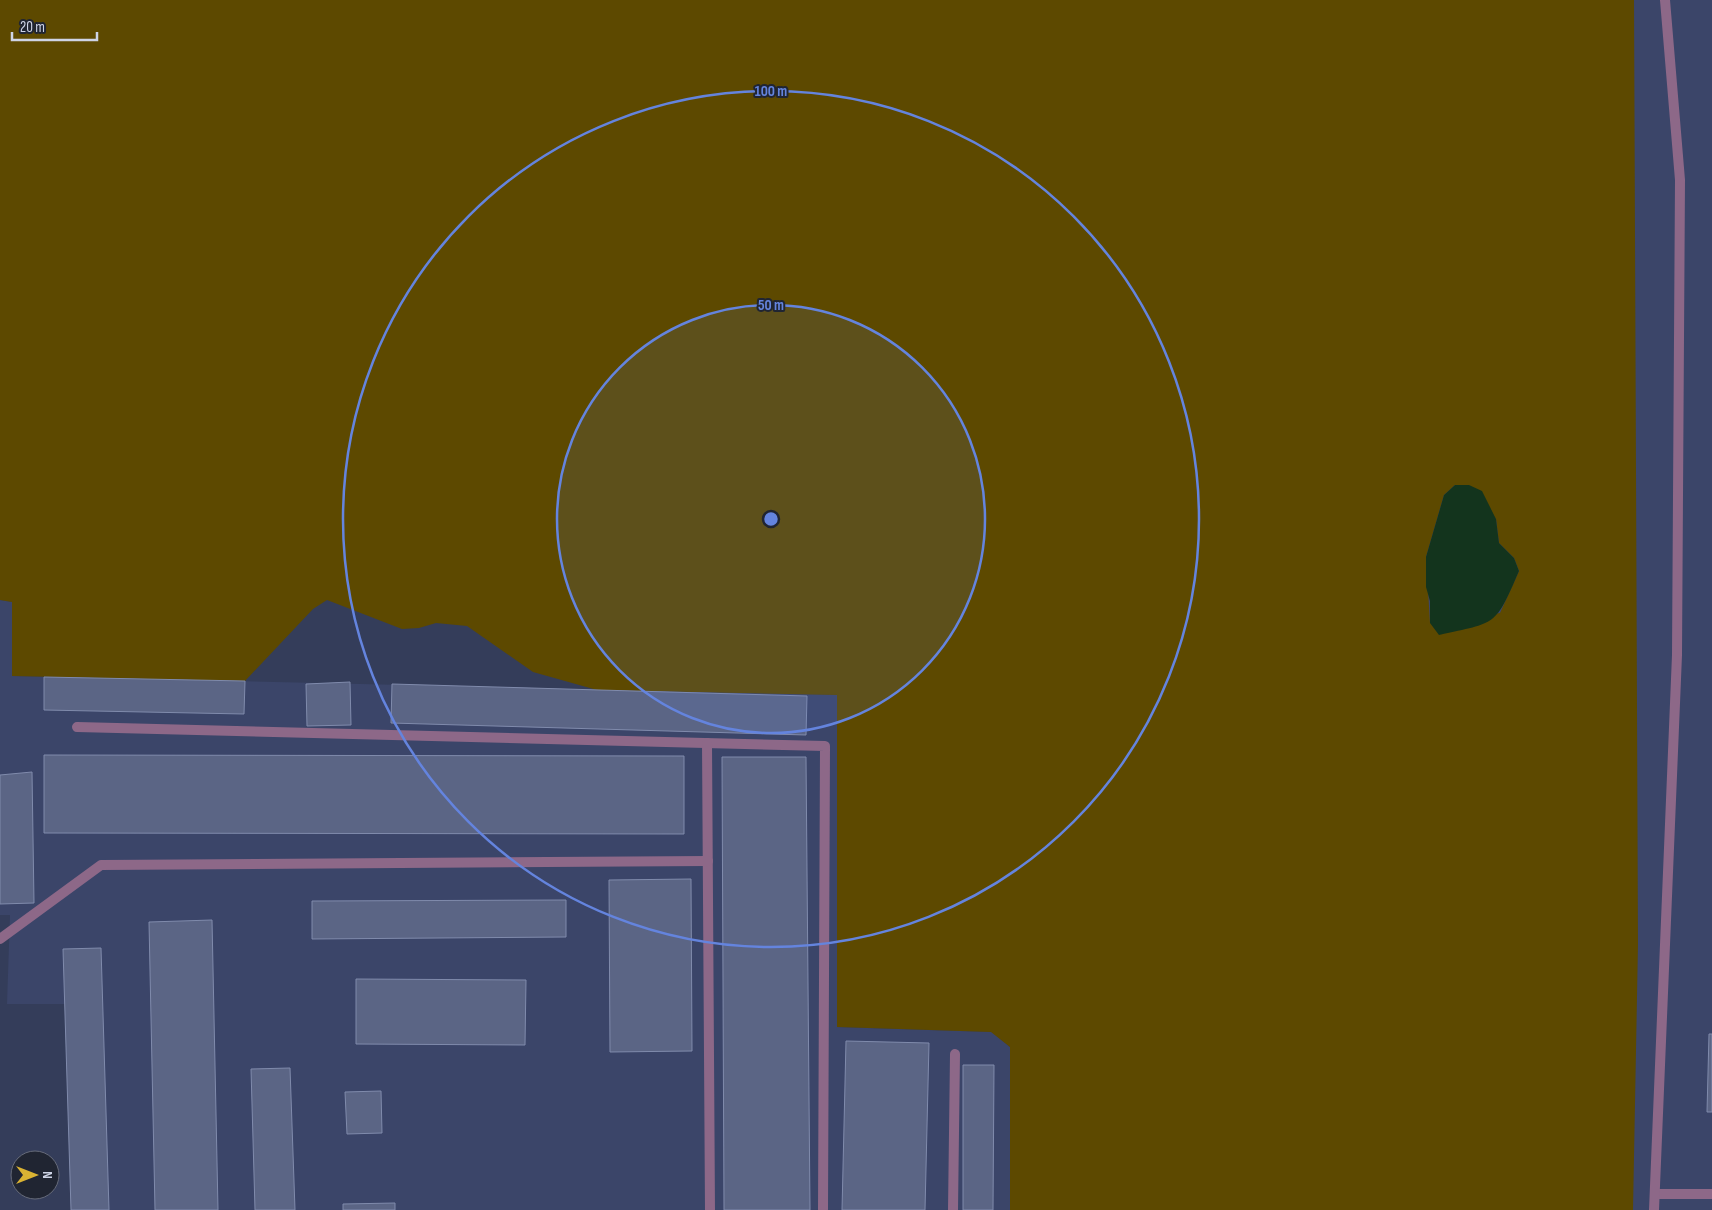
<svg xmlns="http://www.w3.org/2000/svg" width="1712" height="1210" viewBox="0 0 1712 1210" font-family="'Sofia Sans Condensed',sans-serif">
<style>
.built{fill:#3b4569}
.green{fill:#5d4900;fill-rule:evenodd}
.water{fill:#13341d}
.building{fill:#5b6585;stroke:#808bac}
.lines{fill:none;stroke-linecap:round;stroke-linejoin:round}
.lane{stroke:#8d6888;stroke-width:10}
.ring{fill:none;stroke:#6484de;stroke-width:2.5}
.centre{fill:#6484de;stroke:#202532;stroke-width:2.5}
.ring-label{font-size:15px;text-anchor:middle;font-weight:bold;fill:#6484de;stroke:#202532;stroke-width:4;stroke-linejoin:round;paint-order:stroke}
</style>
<rect width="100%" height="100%" fill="#343d5a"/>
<!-- built -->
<g class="built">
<path d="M1406,0h306v1210h-287z"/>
<path d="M0,600l12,2v74l825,19v332l155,5 18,15v163h-939l-6,-206h-58l3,-89h-10z"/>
</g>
<!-- green -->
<path class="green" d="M0,0h1634l4,944 -5,266h-623v-163l-19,-15 -154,-5v-332l-240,-5 -64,-18 -66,-46 -31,-3 -17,5 -17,1 -75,-29 -14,9 -68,72 -233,-5v-74l-12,-2zM1455,485h14l27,34 3,24 15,15 5,13 -19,42 -70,10 -4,-66 18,-62z"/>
<!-- water -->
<path class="water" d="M1455,485h14l13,6 14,28 3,24 15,15 5,13c-24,56 -22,51 -80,64l-9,-12v-22l-4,-14v-30l18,-62z"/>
<!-- building -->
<g class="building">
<path d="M44,677l201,4 -1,33 -200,-4z"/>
<path d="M350,682l1,43 -44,1 -1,-42z"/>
<path d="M392,684l415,12 -1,39 -415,-12z"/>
<path d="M44,755l640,1v78l-640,-1z"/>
<path d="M722,757h84l4,453h-86z"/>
<path d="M32,772l2,131 -34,1v-129z"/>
<path d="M691,879l1,172 -82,1 -1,-172z"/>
<path d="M566,900v37l-254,2v-38z"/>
<path d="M212,920l6,290h-63l-6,-288z"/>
<path d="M101,948l8,262h-38l-8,-261z"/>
<path d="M356,979l170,1 -1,65 -169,-1z"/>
<path d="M1709,1034h3v78h-5z"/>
<path d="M846,1041l83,2 -4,167h-83z"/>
<path d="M963,1065h31l-1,145h-30z"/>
<path d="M290,1068l5,142h-40l-4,-141z"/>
<path d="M381,1091l1,42 -35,1 -2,-42z"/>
<path d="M395,1203v7h-52v-6z"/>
</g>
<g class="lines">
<!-- lane -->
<g class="lane">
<path d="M77,727l748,19 -2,464"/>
<path d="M707,743l3,467"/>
<path d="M0,939l101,-74 607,-4"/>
<path d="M1655,1194h57"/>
<path d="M953,1210l2,-156"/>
<path d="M1654,1210l23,-555 3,-475 -15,-180"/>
</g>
</g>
<!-- distance rings -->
<circle cx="771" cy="519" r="214" fill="#6484de" fill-opacity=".12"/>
<g class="ring">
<circle cx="771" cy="519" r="214"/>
<circle cx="771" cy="519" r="428"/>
</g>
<circle cx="771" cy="519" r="8" class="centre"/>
<g class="ring-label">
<text x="771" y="96">100 m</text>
<text x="771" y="310">50 m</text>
</g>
<!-- north arrow -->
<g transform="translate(35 1175) rotate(90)"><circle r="24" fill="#202532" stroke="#666b7a"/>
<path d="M0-4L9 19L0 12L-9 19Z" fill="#dab333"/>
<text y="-8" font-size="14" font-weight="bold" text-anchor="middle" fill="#ced4e6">N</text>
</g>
<!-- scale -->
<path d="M12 32v8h85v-8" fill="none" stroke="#ced4e6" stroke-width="2.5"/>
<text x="20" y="32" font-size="15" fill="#ced4e6" stroke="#202532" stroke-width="4" paint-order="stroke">20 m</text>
</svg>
